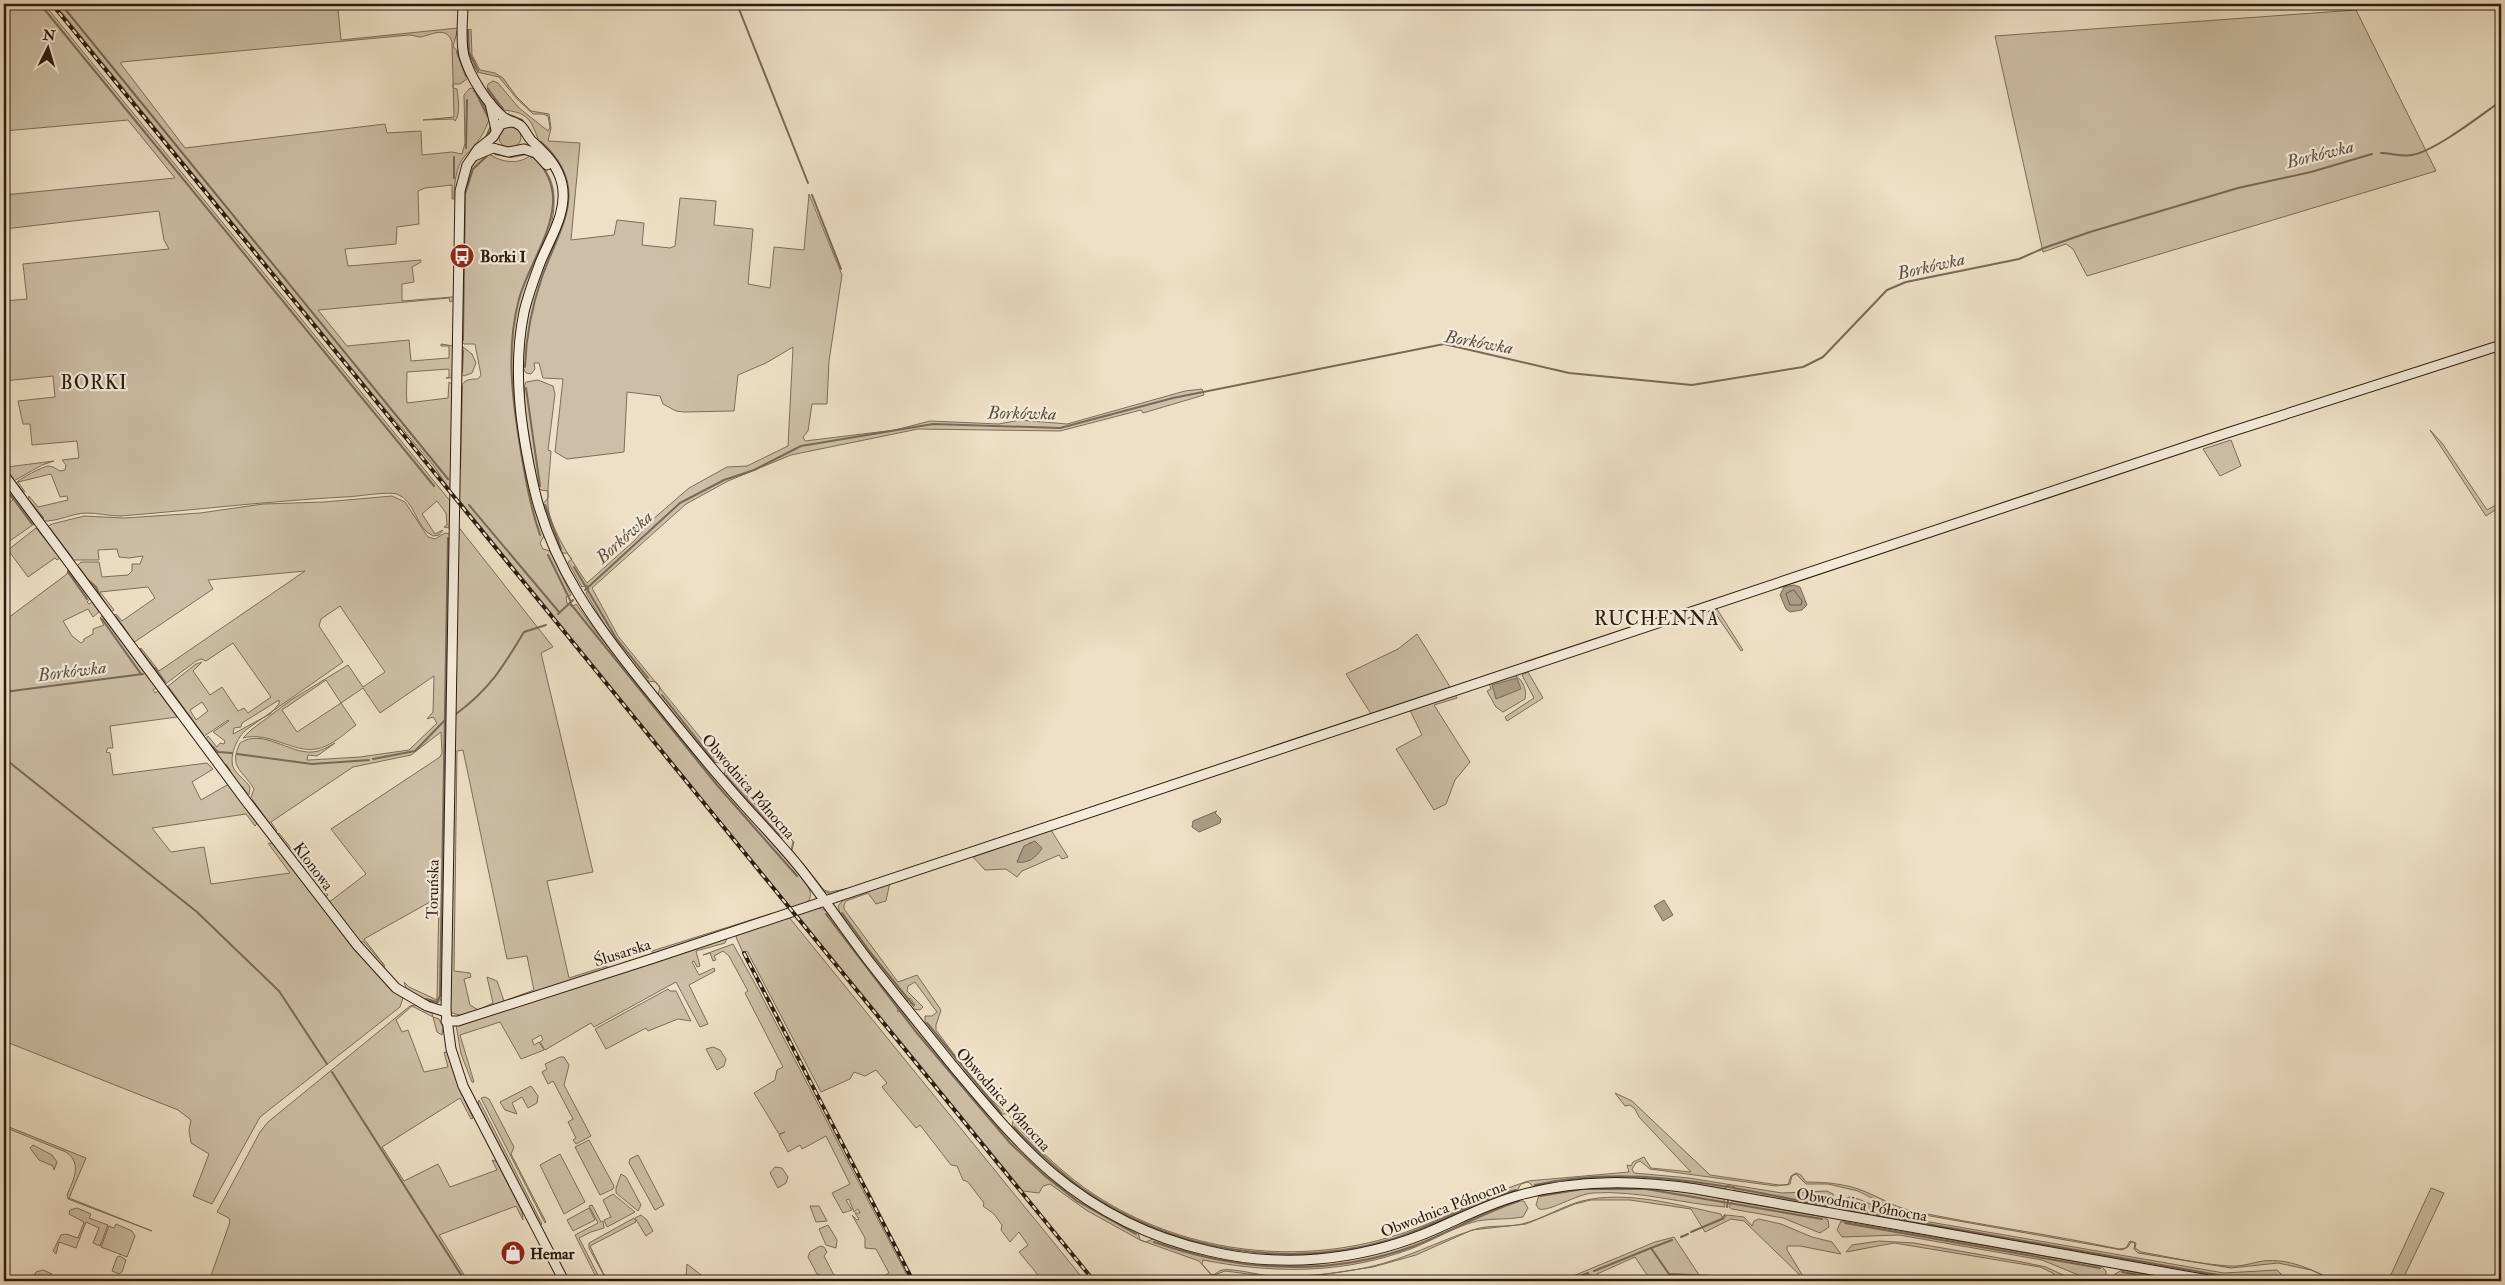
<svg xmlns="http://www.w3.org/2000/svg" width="2505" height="1285" viewBox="0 0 2505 1285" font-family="'IM FELL Double Pica',serif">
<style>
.green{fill:#cdbfa7;stroke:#7c6d5a;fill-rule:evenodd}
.water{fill:#ac9d87;stroke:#796957}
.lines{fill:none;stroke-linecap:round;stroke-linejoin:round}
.shore{stroke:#6c5c4a;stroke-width:1}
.stream{stroke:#796957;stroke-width:2}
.secondary-casing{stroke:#2c1b0e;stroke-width:11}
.secondary{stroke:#f4ebda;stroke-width:9}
.rail-casing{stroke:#2c1b0e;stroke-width:4}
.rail{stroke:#f4ebda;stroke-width:2;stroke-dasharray:5.5;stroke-linecap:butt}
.labels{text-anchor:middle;stroke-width:4.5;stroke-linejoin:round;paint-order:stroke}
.poi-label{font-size:16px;font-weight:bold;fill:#2c1b0e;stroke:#f4ebda;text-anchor:start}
.street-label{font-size:16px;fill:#2c1b0e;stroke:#f4ebda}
.water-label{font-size:18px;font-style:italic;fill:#5f4f3e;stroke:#f4ebda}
.quarter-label{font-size:19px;letter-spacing:1px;fill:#2c1b0e;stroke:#f4ebda}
</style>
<rect width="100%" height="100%" fill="#eee0c6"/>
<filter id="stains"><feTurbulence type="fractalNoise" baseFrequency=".004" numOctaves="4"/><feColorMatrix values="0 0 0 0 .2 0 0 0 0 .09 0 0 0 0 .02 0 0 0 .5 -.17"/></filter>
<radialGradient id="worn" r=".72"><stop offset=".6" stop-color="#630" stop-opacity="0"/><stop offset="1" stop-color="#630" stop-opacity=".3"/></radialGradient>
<!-- green -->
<g class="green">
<path d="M4,4h40l407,498 -2,26 -5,-1 3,-2 -1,-12 -9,-12 -15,13 13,20 8,-4 -4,5 -6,1c-18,-8 -17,-35 -36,-42 -10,-3 -41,3 -53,3 -75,4 -149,13 -223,19 -12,0 -23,-3 -34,-3 -15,0 -29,9 -45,8l-14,-19 1,-6 9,11 30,-7 -1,-4 -7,1 -9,-23 -33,8 7,10 -5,-1 -4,-8c3,-4 28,-17 32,-17 5,0 8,3 12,5l5,-1 1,-5 -4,-5 17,-2 -2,-17 -45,4 -2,-21h-7l-5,-23 37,-4 -2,-21 -49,5v-80l23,-2 -4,-35 146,-15 -5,-9 -5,-29 -155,18v-34l171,-17 -47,-58 -124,11z"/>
<path d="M55,4h327l-44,5 3,31 117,-12 -5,19 5,4 10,27 -8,6h-7v4l4,1c1,9 4,25 -2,32l-2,-2 -30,1 31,-3 -2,-75c-5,-16 -19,-8 -31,-5 -4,0 -8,-2 -12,-2l-288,27v2l64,84 200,-24 2,9 34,-2 1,24 30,-3 10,2 3,-11 -1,-48 6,-7 5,1 -2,2 4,1 12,23 -1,3 2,-1c-8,22 -12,24 -26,40 -8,9 -10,29 -10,42h-2v-14l-27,3 -7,3 1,33 -22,3 -1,17 -51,5 3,17 73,-6v2l-9,5 2,15 -12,2v17l50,-4h3l-1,3 -4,2 -1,-4 -131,12 29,36 62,-6 2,21 38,-3v-12h-8v-2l13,2 -2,32h-6l3,-1v-8l-42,3c0,10 -1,22 0,31l41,-5 1,-16 4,3 -2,106 -18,-26 -61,-72z"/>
<path d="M2356,10l80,161 -349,105 -14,-27 -7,-5 -23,8 -48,-216z"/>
<path d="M471,29l1,26 8,15 15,3 8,5 13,18 15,15 18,3 2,14 -3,13 32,2 -9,97 43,-5 3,-15 27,3 -2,22 28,3 5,-2 5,-48 36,3 -2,24 39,4 -5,55 22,4 4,-41 30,3 5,-56 33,81 -13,86 -2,43h-15l-4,27 -5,6 2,4 90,-11 35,-9 69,3 21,-4 47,4 118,-33 17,-2 2,6 -61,18 -2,-3 -81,21 -142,-2 -127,26 -63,26 -42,23 -94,84 26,48 132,163 44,43 -2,8 32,40 6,2 20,-4 -19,6 -8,-3 -32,-40 2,-10 -5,-5 -6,2 -5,-3 -51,-57 2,-2 -4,-1 2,-7 -5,-5 -9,-1 -54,-67 2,-8 -4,-5 -9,-1 -34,-42 -27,-46 3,-5 -2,-3 -5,2 -14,-25 4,-3 -5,-6h-5l-3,-3 -16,-46 5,-6v-7l-7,-1 -3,-3c-3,-16 -19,-96 -12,-105l12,-2 15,6 2,8 -7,56 3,1c-1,18 -4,37 -3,55 2,23 26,58 39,77l47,-42 18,-21 37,-32 38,-21 20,-1 41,-20 5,-99 -27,16 -28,12 -4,36 -50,1 -8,-1 -13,-7 -3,-8 -33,-4 -3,60 -57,7 -12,-7 8,-73 -20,-1 -4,-15h-5l1,6 -4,5 -5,-1c-5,-6 -3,-15 -3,-22 2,-26 8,-53 18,-78 8,-22 28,-50 26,-75 -1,-16 -21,-38 -27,-54 -9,-23 -10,-32 -38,-34l1,-3 -2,1 -13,-17 1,-3 -2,1 1,-5 5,-3 5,2 21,25 29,23 2,-4 -2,-11 -5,-2h-10l-16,-15 -18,-22 -22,-5 2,-1c-11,-4 -12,-29 -13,-40z"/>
<circle cx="510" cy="137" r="11"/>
<path d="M488,153c13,10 31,12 43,2v3l3,-1c14,13 21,27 20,46 0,34 -23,66 -31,98 -18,68 -3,169 21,235l-4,7 3,6 7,2 21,44 -5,2 1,6 5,4 4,-3 21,29 109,135 93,106c6,10 16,17 9,28l-16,7 -335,-412 4,-110c3,-8 10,-8 17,-8l3,-4 -6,-31h-11l-4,-4c1,-30 4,-64 4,-92 1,-27 -11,-81 24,-95z"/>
<path d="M463,347l9,7 4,9 -4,10 -8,3 -3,-2z"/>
<path d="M2430,430l12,13 45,67 14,-8v4l-15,10z"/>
<path d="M2231,440l10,26 -21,10 -17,-27z"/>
<path d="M54,461l-12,4 -30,17 -8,-12v-7l3,4z"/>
<path d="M4,483l30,41 -30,21v-38l9,-7 -9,-12z"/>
<path d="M392,496l13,6 23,35 7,2 10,-6 5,1 -8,464 -4,5 -3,1 -28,-13 -3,-9 5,5 28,13 2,-103 -75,42 21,27 -3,2 1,-4 -19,-22h-5l-31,-39 38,-29 -35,-45 109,-72 2,-4 -1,-21 -30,23 -58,12 -82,55 6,9 -3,2 -24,-33 4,-11c-11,-19 -26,-21 -14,-46 23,-15 49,11 73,9 8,-1 15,-5 22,-9l-18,13 -9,-1 -1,5h3l50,-3 49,-7 28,-27 -4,-6 -6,2 6,-7 1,-36 -54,37 -17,-25 -22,15 15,22c-11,8 -25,22 -40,24 -23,4 -47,-18 -73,-11l8,-8 40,-30 57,-35 15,22 22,-15 -45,-66 -19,13 -2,7 24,36 -96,67c-10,8 -19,28 -13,40 4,7 12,11 16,18l-1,8h-3l-41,-55 3,-4 9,11 3,-4 4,1 1,-3 -12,-9 16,-11 -1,-1 -25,17 -36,-50 29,-23 6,-2 -9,9 17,24 12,-8 16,24 6,-3 4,5 23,-16 -38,-54 -27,18 -5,-2 -5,2 -32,24 -25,-34 2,-3 18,23 146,-100 -97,9 5,9 -80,54 -21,-26 4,-3 6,7 33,-23 -7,-11 -48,5 14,18 -5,3 -32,-47 4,-4h18l3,15 26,-2 4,-4v-7h8l3,-8 -14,2 -10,-1 -2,-8 -19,1 1,10h-28l-24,-33 5,-3 32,-8 40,2 76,-5 63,-9 61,-2zM326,680l15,23 -44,29 -15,-22zM279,700v4l-9,10 -37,20 1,-6 7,-1 1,-4zM202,702l6,9 -12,9 -6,-10z"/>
<path d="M457,525l96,122 -12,6 52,219 -46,9 22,97 38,-12v4l-144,46 -11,-3 -2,-5zM463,750l44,209 20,-3 7,34 -30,11 -7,-20 -10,-4 6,26 -15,7 -8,-5 -6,-26 7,-2 -1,-4 -16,-2 3,-220z"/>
<path d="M36,528l24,30 -3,2 -2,-2 -27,19 -20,-27z"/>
<path d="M68,570l22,29 -3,3 2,2 3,-2 7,10 -6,5 -5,-8 -25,12 9,15 9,7 3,-2v-2l9,-5v-5l11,-4 -4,-7 2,-2 54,72 -3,2 2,3 3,-2 19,26 -67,9 3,22h-5l-2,4 4,1 3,22 94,-12 6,6 -21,13 9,18 26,-15 4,1 27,36 -3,4 -9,-12 -94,14 19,24 33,-5 7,37 79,-11 -22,-30 6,1 77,102 36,39 16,13 -3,9 -140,110 -48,87 -19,-8 16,-42 -18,-11 -2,-13 2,-10 -13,-10 -174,-69v-420l63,-47z"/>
<path d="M1717,609l26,41 -2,1 -28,-41z"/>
<path d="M1417,634l40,64 -23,7 36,57 -15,18 -9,24 -12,6 -38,-61 26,-14 -16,-33 -35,12 -25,-40 52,-25z"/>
<path d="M1528,672l15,26 -36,23 -2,-4 29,-19 -12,-23z"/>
<path d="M1514,675c9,4 13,15 11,24l-22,13 -7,-5 -9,-16 4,-2 -2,-6z"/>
<path d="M1051,830l17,27 -6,2 -3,-4 -37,16 -5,6 -11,-8 -21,1 -12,-13zM1031,842l-1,18 -13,2 6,-14z"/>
<path d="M279,833l49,62 -5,4 -46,-64z"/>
<path d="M890,882l-4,19 -10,3 -8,-11 -22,8 -2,4v4l54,73 19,-7 24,35 -5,15v5c17,23 34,46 53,67 9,10 21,16 27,28 24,26 50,51 79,70 86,56 195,71 292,43 49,-13 93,-42 141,-57l101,-9 -2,-7 4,1 2,-4 11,-5 7,11 40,4 -52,-55 -4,-8 -5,-4 -5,1 -10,-13 17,8 78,74 69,10h9l3,-9 5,-3 5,2 5,7c20,0 42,2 60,10 15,6 27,14 42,18 70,15 141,24 211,39l7,-1 4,-7 6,2 -1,5 6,4c29,5 58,12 88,14 12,1 22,-3 34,-5 26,-3 50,9 72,20l-24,-11 -33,-7 -47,5 -93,-15 -4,-4 1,-6 -4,-1 -3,5 -6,3 -203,-36 -33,-9 -28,-14 -30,-7h-22l-10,-10 -4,2 -2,8 -14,2 -126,-17 -10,-8 -4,2 -4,6 2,4 55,5 93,15 45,-2 6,3 1,7 -8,7 -92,-17 1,-4 -8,-2 -2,5c-64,-12 -127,-17 -191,-3l-6,-5 -7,2 -4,7c-47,15 -90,40 -138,53 -101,28 -211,5 -296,-53 -26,-18 -49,-40 -71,-63l1,-8 -5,-6h-9l-74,-89v-9h7l5,-4 -22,-30 -7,4 -1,5 16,16 -3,3 -6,-1 -2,-1 3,-3 -5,-7 -3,3 -39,-48 -28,-40 -2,-7 6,-7z"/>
<path d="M820,908l8,4 72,96 -3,3 2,1 2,-2c64,78 141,184 237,222l2,8 6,2 7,-3c17,5 33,11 51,15 69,17 142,13 209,-11 35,-13 67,-31 102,-42h9l4,7 -5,9c-15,3 -31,1 -46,4 -27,7 -51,24 -78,32 -64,21 -130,20 -196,7l-1,4 10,11c5,-1 6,-4 10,-5 12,-2 36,5 49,6 33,1 66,-2 98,-9 37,-8 69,-26 104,-37 16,-6 33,-2 49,-6 21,-5 40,-18 60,-23 44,-11 96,4 139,13l2,6 4,-5 17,2 8,9 2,-5 5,-2 22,5 31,13 20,5 9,12 -41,-8h-13v4l19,31 -62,-60 -13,-2 -26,13 -14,-23 -61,-9h-39l-16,4 -49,20 -54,6 -56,25 -43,12 -67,10h-34l-47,-6 -13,5 -13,-15 -59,-21 -54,-30 -36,-26 -7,2 -4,7 -16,-2 -227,-278z"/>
<path d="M773,913l2,2 -121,40 -2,-3 -1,-5 1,4z"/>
<path d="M788,916l297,365h-42l-24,-29 9,-7 -9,-13 -9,10 -9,-12 1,-5 -8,-11 -11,-8 1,-3 -16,-21 -5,-2 -6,-14 -6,-1 -31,-40 -4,3 -34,-41 5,-4 -11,-13 -11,6 -11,-4 -4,7 -29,13 -74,-141 -4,2 -7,-16 2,-3z"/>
<path d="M727,938l-2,5 -29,8 4,15 -3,1 -3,-6 -2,1 7,13 15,-7 1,3 -26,14 19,39 -8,3 -24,-45 -82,45 -3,-4 -46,27 -5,-8 3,-2 -2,-5 -9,5 2,5 5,-3 5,8 -23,9 -21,-37 -40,13 14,47h-2l-11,-28 -5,-29z"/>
<path d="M733,944l25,45 152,292h-36l15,-8 -13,-24 -11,-1v-10l-13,-23 5,5 2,-1 -4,-6h5l-2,-4 -4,3 -5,-13 -3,1 6,10 -9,3 -11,-20 18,-9 -24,-48 -24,13 -2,-4 -12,7 -9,-17 6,-3 -6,2 -25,-41 21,-13 2,-10 6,-3 -38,-74 3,-2 -19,-35 -6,-5 -9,5 2,4 -3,1 -3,-8 -7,2z"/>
<path d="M668,989l2,2h6l15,30 -13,-2 -30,12 -2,-3 -40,21 -11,-20z"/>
<path d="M415,1005l8,1 9,7 1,4 6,2 4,8 -1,8 -5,-3 -4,-15 -21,-11 -16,14 6,12 6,-2 16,42 24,-5 -4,-15 4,1 12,38 13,27 -2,1 -11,-21 -78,49 22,34 34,-17 12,23 47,-17 -5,-10 5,2 25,50 1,8 -7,-14 -77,29 29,46h-259l21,-59 -1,-4 -12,-6 43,-80 8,-10 142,-116z"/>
<path d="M713,1047l7,3 6,9 -2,7 -7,4 -11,-21z"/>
<path d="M560,1057h4l5,8 -5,20 27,51 -15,8 -3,-4 3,-2 -8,-16 5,-3 -20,-38 -5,3 -6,-12 5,-3 -2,-5z"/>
<path d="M531,1086l7,10 -1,7 -9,5 -6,-11 -10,6 5,11 -12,-4 -5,-8z"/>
<path d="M485,1097l4,2 25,48 -3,7 35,68 -1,1 -64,-125z"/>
<path d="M479,1100l63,124 -3,1 -61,-120z"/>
<path d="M4,1125l82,33 -17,40 83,33 -84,-32 -1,-4c6,-15 16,-31 -1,-43l-62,-25z"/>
<path d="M589,1140l25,46 -1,3 -13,6 -25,-48z"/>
<path d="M33,1145l19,10 5,7 -3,8 -1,-4 -14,-6 -9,-12z"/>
<path d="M560,1154l25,48 -21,12 -24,-49z"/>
<path d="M638,1155l26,50 -9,5 -26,-47 1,-4z"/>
<path d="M775,1167l7,1 6,9 -2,6 -8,5 -8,-15z"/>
<path d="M621,1174l5,3 15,28 -3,6 -22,-18v-5z"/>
<path d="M1630,1186l50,5 44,8 1,8c-40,-3 -88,-17 -132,-14 -16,1 -44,19 -54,16l-3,-4 3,-10 3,1v-2c29,-6 58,-7 88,-8z"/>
<path d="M2431,1188l13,5 -42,88h-14z"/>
<path d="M613,1194l22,18 -28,15 -3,-7 7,-3 -8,-17z"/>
<path d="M1851,1196l50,21 323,56 53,-3 4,4 1,6 -42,1 -392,-69 -5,-3 -1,-8z"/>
<path d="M1732,1201l91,16 5,3 1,7 -9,6 -37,-15 -51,-9 -3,-2z"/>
<path d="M592,1205l9,17 2,-1 1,7 -13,4 -12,6 22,43h-3l-23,-46 23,-12 -9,-17z"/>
<path d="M810,1206h9l8,15 -11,1z"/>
<path d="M77,1208l14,6 -2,4 19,7 -8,21 -7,-3 6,-15 -13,-6 -10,26 -17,-6 -3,12 -3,-3 8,-16 5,-1 12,4 6,-16 -15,-8 1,-4z"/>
<path d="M589,1208l6,12 -22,11 -6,-11z"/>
<path d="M641,1215l6,5 6,11 -7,5 -11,-18z"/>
<path d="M634,1218l2,4 -46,24 17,35 -18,-33v-5z"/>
<path d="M1841,1221l260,45 5,5v6l-4,4h-9l-51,-21 -143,-25 -57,2 -5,-7z"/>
<path d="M116,1224l16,7 3,5 -8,21 -26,-10 8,-21 5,2z"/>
<path d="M828,1225l9,15 -1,8 -10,-3 -7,-16z"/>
<path d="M1674,1237l29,44h-52l-16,-24 -38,17 4,7h-5l-6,-7 -18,7h-11l94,-39z"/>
<path d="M1879,1241l35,2 108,19 24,5 30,14h-19l-4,-8 -13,-6 -146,-24 -48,9 6,-7z"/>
<path d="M820,1246l4,1 3,5 -3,4 13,25h-11l-3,-5 -6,-2 -9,-17 2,-5z"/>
<path d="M120,1256l6,4 -4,12 -3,2 -7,-3 5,-14z"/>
<path d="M687,1264l22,17h-21l-2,-5z"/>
<path d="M43,1270l9,4 -1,6 -20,1 5,-9z"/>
<path d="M2122,1270l65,11h-73l1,-7z"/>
</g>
<!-- water -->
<g class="water">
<path d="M1794,585l6,2 7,18 -5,5 -12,2 -4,-3 -6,-14 4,-8z"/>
<path d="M1517,678l4,11 -25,10 -4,-14z"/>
<path d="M1217,811l-2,2 6,6 -1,4 -21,9 -7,-5 1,-6z"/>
<path d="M1035,841l7,7c-5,9 -14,16 -25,14l7,-16z"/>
<path d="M1664,900l9,15 -10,6 -9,-15z"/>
</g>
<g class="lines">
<!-- shore -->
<path class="shore" d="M1794,590l8,11 -1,4h-11l-4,-11z"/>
<!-- stream -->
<g class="stream">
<path d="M40,4l394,482"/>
<path d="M61,4l387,475"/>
<path d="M737,4l71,179"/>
<path d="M468,30l1,22 9,19"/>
<path d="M457,34v-2"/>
<path d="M457,52l9,24"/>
<path d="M488,89l15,20"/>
<path d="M475,91l13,26"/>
<path d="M507,114l15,6 8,12"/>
<path d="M486,137l5,-11"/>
<path d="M466,148l1,-48"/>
<path d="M2381,153c10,0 20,4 31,2 23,-4 68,-39 89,-54"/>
<path d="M495,154l16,3 15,-3"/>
<path d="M532,156c14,11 22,29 21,47 -2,33 -25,64 -34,96 -13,49 -7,98 1,147 5,30 10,60 20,89"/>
<path d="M454,178v-21"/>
<path d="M812,195l29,74"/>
<path d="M463,340l2,-146 8,-25 14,-13"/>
<path d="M525,367c1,-31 7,-61 17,-90 18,-51 50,-89 -1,-135"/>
<path d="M462,372l1,-21"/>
<path d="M526,388l14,98"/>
<path d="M4,466v1"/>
<path d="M460,469l2,-83"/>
<path d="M7,472l6,7"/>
<path d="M17,485l5,6"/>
<path d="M4,486l28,38"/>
<path d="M29,501l14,17"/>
<path d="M469,505l90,107"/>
<path d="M545,505l16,44"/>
<path d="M50,529l22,29"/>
<path d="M548,555l23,47"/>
<path d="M574,567l42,71 32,40"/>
<path d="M79,568l9,12 8,7 4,9 10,15"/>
<path d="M68,572l19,27"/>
<path d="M585,590l95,-87 44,-23 30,-10 47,-24 132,-22 127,4 113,-30 271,-54 125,29 123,12 111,-18 20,-10 64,-67 19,-8 113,-23 25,-11 46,-16 148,-44 73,-16 61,-18"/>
<path d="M570,603l147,182 80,91"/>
<path d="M558,614l15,-14"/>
<path d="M116,617l12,17"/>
<path d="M102,619l39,55"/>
<path d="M132,640l2,2"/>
<path d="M140,650l14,18"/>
<path d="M155,668l10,14"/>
<path d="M168,687l35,48"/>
<path d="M4,692l139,-18"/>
<path d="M662,695l52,66"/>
<path d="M456,714c34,-25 47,-47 68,-82l22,-7"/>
<path d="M206,740l12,12 14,1"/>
<path d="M237,754l75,10 57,-4"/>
<path d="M4,758l193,154 82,79 48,73"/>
<path d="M373,759l42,-8 30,-31"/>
<path d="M226,765l4,6"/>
<path d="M1198,772l10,-3"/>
<path d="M726,776l53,59"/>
<path d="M242,787l5,7"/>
<path d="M252,800l13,18"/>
<path d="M268,822l1,1"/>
<path d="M842,913l28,39 43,53"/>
<path d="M826,914l90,118 94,111 35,33 32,25 59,33"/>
<path d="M426,999l11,3 3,-6 8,-458"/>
<path d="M927,1023l74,90"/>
<path d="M332,1072l133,209"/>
<path d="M1014,1127c22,23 45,45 70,63 90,62 205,80 309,49 42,-13 80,-38 123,-49"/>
<path d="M1535,1185c97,-22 195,2 291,21"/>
<path d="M1540,1196l43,-7h63l176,30"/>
<path d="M1727,1207l1,-7"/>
<path d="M1848,1210l404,71"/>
<path d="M1845,1223l255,45"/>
<path d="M1691,1232l31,-13 3,-4"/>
<path d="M1681,1237l7,-3"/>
<path d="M1154,1242c85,30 175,35 260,4 36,-14 68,-33 105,-45"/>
<path d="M1651,1248l21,-8"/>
<path d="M1594,1271l57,-23 18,26 44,2"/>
<path d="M2122,1272l53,9"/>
<path d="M1723,1277l9,4"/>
<path d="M1567,1281l21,-8"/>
</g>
<defs>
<g id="secondary">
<path d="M463,4c0,17 -3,35 1,52 6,21 23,47 39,61 5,4 13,5 18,9 5,5 7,12 12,16 14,13 25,24 29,42 6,28 -12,54 -22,79 -6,16 -12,32 -16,49 -12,58 -3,119 10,176 18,78 62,137 111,198 26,32 52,65 79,96 25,30 52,56 76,86 24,30 45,62 68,92 28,36 57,71 85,106 31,37 62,75 99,107 45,38 99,65 157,78 71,17 147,10 215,-17 32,-13 62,-30 96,-39 58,-16 116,-15 176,-6l518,92"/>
<path d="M490,103l6,27"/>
<path d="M511,122l-10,2 -8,13 -15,12 -11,16 -7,26 -14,821 5,37 12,37 101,195"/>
<path d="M474,156l19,-8 15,4 16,-3 12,4 11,12"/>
<path d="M4,475l242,326 111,144 39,43 31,18 19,6"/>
<path d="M446,1021h12l196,-63 1573,-525 274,-88"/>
</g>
</defs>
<!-- secondary casing -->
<use href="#secondary" class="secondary-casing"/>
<!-- secondary -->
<use href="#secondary" class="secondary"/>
<defs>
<g id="rail">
<path d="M52,4l1042,1277"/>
<path d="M744,953l169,328"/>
</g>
</defs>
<!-- rail casing -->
<use href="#rail" class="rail-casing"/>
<!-- rail -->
<use href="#rail" class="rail"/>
</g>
<!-- icons -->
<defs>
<symbol id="bus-disc" viewBox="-11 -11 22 22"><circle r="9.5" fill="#8f2418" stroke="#f4ebda"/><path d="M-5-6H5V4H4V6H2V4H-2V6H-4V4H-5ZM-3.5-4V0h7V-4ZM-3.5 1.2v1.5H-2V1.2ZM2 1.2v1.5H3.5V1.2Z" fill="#fff"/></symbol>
<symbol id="shop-disc" viewBox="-11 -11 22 22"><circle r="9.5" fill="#8f2418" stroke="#f4ebda"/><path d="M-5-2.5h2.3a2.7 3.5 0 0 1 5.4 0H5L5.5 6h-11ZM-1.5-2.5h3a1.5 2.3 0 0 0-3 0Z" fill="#fff"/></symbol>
</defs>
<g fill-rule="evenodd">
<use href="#bus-disc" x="448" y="242" width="28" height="28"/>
<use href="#shop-disc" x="499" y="1239" width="28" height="28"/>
</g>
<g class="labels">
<!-- poi labels -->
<g class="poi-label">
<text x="480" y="262">Borki I</text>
<text x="530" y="1259">Hemar</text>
</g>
<!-- street labels -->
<g class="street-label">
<text transform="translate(749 786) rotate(49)" y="6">Obwodnica Północna</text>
<text transform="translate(314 866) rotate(53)" y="6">Klonowa</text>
<text transform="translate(432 889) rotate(-89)" y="6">Toruńska</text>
<text transform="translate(622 952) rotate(-18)" y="6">Ślusarska</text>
<text transform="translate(1004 1099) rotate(48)" y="6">Obwodnica Północna</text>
<text transform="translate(1862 1204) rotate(10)" y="6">Obwodnica Północna</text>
<text transform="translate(1443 1208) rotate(-21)" y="6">Obwodnica Północna</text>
</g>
<!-- water labels -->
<g class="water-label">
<text transform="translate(2320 154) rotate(-14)" y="6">Borkówka</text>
<text transform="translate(1931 266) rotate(-13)" y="6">Borkówka</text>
<text transform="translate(1479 342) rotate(10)" y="6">Borkówka</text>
<text transform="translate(1022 413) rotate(1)" y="6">Borkówka</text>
<text transform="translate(624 537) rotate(-42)" y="6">Borkówka</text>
<text transform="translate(72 671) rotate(-7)" y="6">Borkówka</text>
</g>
<!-- quarter labels -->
<g class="quarter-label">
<text x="94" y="389">BORKI</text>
<text x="1657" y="625">RUCHENNA</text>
</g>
</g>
<!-- margin -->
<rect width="2505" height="1285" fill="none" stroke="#eee0c6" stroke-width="20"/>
<rect x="5" y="5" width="2495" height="1275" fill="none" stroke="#2c1b0e" stroke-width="2.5"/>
<rect x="10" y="10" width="2485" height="1265" fill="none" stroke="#2c1b0e"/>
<!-- north arrow -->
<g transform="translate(48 48) rotate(5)" stroke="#f4ebda" stroke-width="4" paint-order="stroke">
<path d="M0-4L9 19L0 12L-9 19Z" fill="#2c1b0e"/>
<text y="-8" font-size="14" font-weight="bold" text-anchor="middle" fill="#2c1b0e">N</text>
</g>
<rect width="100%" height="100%" filter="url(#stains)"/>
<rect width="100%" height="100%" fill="url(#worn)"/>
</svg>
